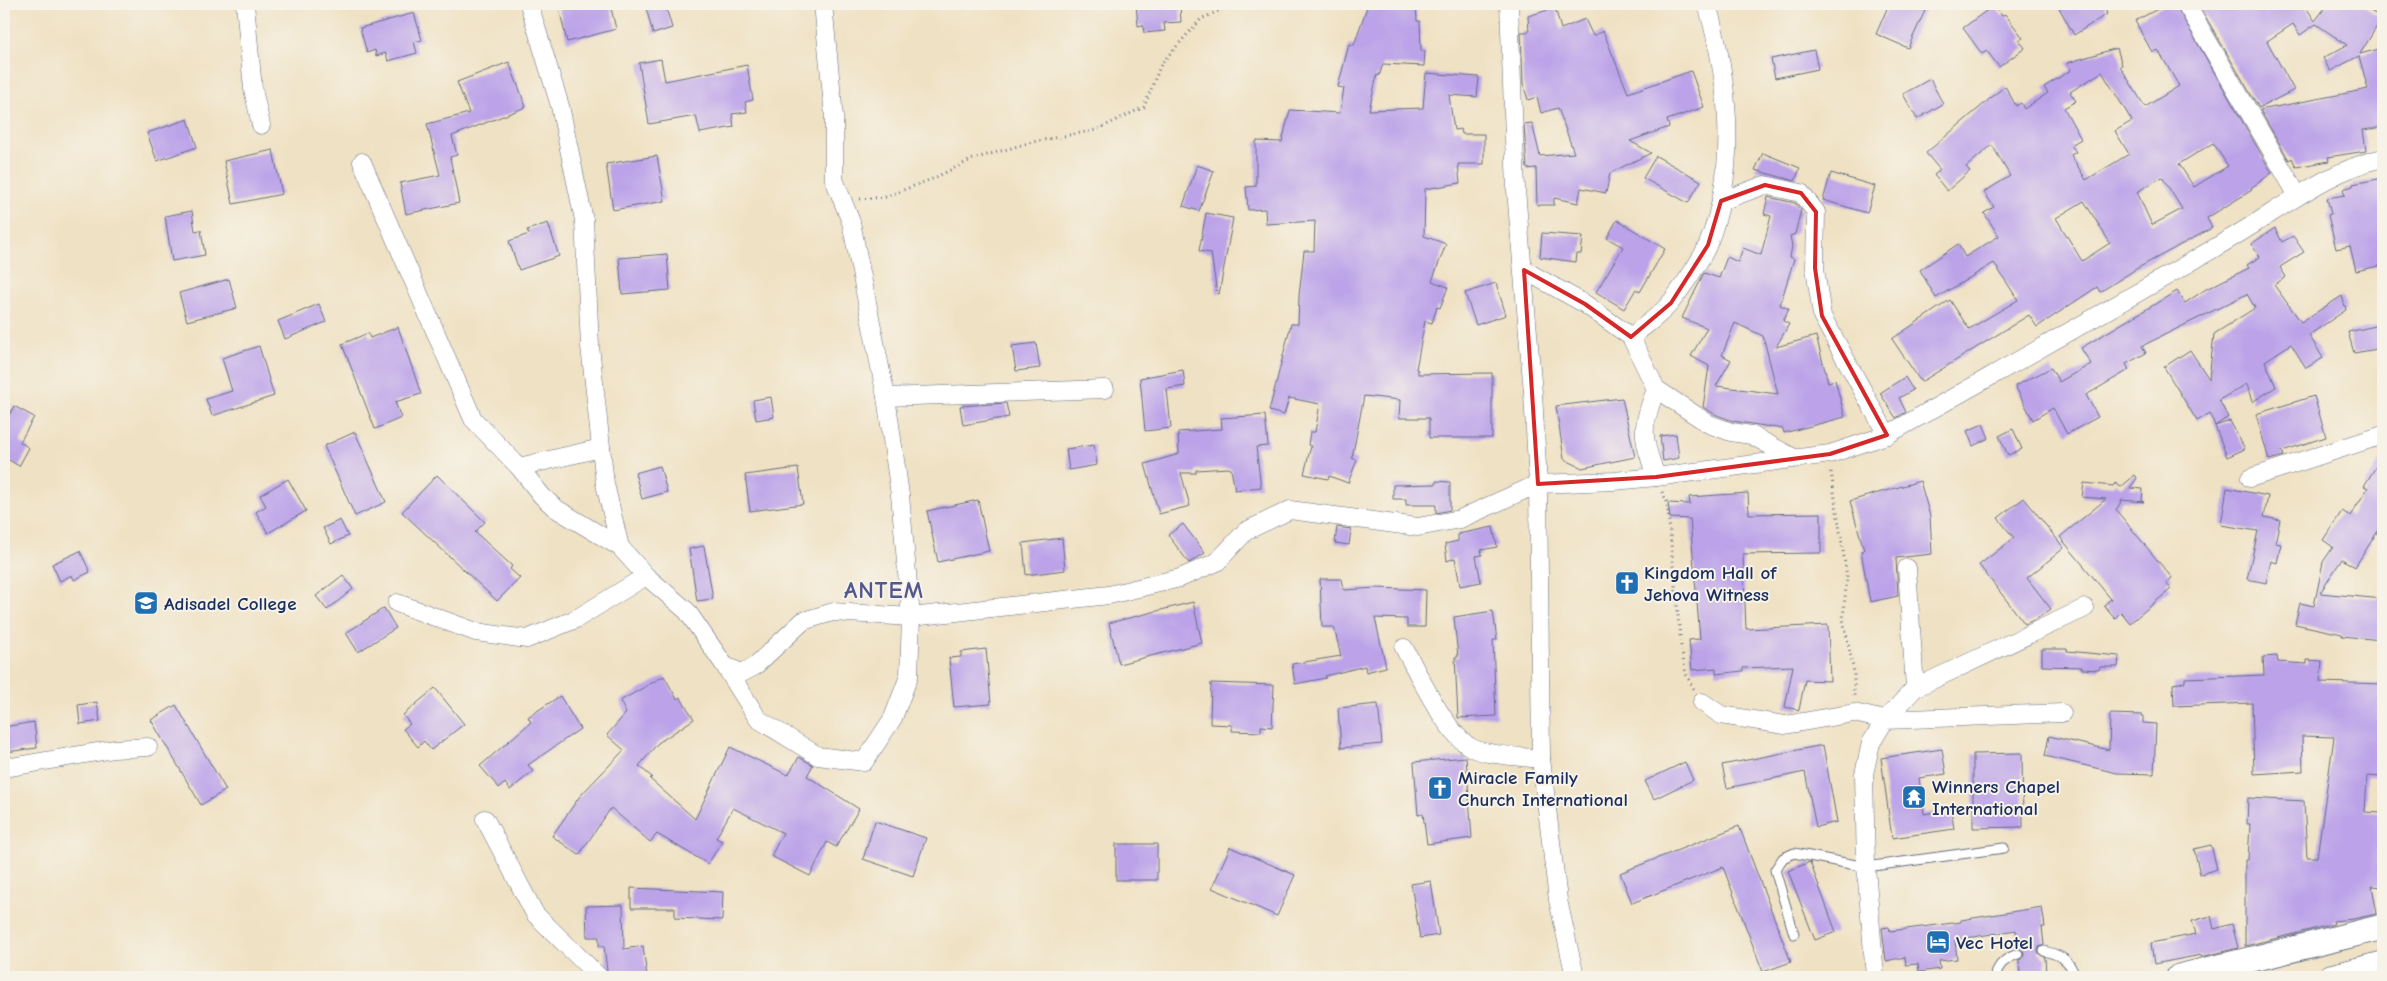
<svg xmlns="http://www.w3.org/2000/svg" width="2387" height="981" viewBox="0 0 2387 981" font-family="'Comic Neue',sans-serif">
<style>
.building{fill:#bca3e9;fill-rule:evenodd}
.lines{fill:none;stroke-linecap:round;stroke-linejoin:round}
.lane-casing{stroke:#656d81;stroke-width:11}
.street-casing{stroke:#656d81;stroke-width:19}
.secondary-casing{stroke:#656d81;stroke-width:27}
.path{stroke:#656d81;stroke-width:3;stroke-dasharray:1 4;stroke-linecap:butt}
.lane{stroke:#fff;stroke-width:9}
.street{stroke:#fff;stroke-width:18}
.secondary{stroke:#fff;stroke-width:25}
.marked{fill:none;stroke:#d62828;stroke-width:4;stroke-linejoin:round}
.labels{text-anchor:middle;stroke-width:4;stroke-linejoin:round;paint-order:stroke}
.poi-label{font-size:19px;font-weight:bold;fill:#1b2f5e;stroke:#f7f3e8;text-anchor:start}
.district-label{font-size:24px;font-weight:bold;letter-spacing:1px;fill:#53588f;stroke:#f7f3e8}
</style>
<rect width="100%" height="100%" fill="#f7f3e8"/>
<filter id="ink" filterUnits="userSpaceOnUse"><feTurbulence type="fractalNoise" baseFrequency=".02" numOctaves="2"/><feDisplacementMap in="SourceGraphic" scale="10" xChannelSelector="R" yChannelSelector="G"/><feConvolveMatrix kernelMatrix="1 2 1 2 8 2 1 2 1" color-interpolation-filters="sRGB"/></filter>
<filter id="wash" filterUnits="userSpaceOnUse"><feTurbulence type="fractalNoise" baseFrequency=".0096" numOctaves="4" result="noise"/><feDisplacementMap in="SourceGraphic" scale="20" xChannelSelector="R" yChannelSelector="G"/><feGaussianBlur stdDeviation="1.12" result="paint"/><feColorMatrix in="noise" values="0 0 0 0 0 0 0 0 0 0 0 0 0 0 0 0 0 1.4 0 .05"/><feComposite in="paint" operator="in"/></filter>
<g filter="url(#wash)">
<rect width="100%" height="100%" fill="#efe1c3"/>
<g id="blocks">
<!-- building -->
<g class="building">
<path d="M558,4h52l6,25 -49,13z"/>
<path d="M645,4h20l7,24 -19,6z"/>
<path d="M1136,4h44l1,18 -17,1 1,8 -21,2 -1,-8 -5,1z"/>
<path d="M1368,4h48l1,17h3l1,30h4l-1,15 -41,-2 -4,12 -2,-1 -8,35 54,-2 3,-35 53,4 -2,20 -28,-2 5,35 7,-1 1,5h22v30h-26l2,19 -35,6 -1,47 22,8 -14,37 16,6 -8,21 -3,-1 -5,16 -7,-2 -9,48 2,1v4l74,-1v65h-63v-20h-30l1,-18 -36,-4 -12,62 5,2 -9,23 -19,-7 -1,3 -24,-5 7,-28 -3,-1 2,-13h5l5,-28 -31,-6 -5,17 -15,-4 22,-87h7l1,-28 5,-45h10l1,-30 -49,3 -1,-15 -17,1 -2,-23 10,-1v-45l26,1 8,-32 50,3 4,-25 -6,-1 11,-43 5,1z"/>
<path d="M1889,4h39l-20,44 -32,-14z"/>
<path d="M2057,4h46l4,10 -33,21z"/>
<path d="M2167,4h8l97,169 -21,15 1,2 -45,28 5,10 -76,41 -36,23 -3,-5 -60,40 -8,-12 -108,67 -29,-43 58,-39 19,29 49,-29 -24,-37 -58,35 -16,-28 38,-26 7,13 34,-21 -15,-23 10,-6 -10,-15 26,-16 -18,-31 -26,22 4,4 -23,20 -13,-16 6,-5 -14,-17 79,-67 11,20 5,-3 3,6 24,-16 -4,-6 27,-17 -4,-7 50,-15 5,17 -2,1 25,41 34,-21 -21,-36 -6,2 -17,-31zM2102,72l30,49 -17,10 14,23 -43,26 -15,-25 5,-3 -5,-7 10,-6 -17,-31 12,-7 -6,-9zM2213,143l15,23 -34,21 -15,-23zM2162,177l20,32 -30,16 -15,-33zM2084,201l26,42 -28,18 -26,-43z"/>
<path d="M2198,4h106l11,17 13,-17h31l23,14 -22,36 23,-6v79l-20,3 3,21 -38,6 1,4 -33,6 -4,-9 -3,2 -29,-50 108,-21 -9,-33 -29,15 -7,-13 24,-13 -31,-21 -16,11 -7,-11 -26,17 27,49 -35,18z"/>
<path d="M1994,5l8,11 3,-2 18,24 -4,2 6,8 -26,19 -12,-16 -5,3 -19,-26z"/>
<path d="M1555,8l6,21 24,-10 8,17 10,-5 25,62 63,-22 13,36 -37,13 2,7 -39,14 21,12 -41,20 -4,20 -25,-5 -3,15 -24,-5v7h-17l-1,-37 -9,1 -3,-45 8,-1 8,33 34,-3 -16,-45 -17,5 -4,-16 -9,3 -5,-17 -2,-51h8l-1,-16z"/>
<path d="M414,13l8,27 -8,2 3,11 -29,8 -2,-8 -10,3 -1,-6 -8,3 -7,-25z"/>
<path d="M1814,50l4,19 -43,9 -4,-19z"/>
<path d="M661,59l4,22 82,-16 6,35 -8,2 2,10 -15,2 2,13 -34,6 -4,-17 -47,8 -10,-61z"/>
<path d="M509,62l17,45 -74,29 5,19 -7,2 9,46 -53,11 -6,-31 40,-8 -13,-51 42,-11 -12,-31z"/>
<path d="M1930,79l13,25 -26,15 -14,-25z"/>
<path d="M188,119l9,28 -40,14 -10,-28z"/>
<path d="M273,150l9,44 -49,10 -9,-43z"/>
<path d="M1763,153l37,15 -5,13 -40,-11z"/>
<path d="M657,156l8,45 -52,9 -7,-46z"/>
<path d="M1656,156l45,25 -13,22 -45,-25z"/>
<path d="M1197,165l17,6 -15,40 -16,-5z"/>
<path d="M1831,173l44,13 -8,27 -44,-13z"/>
<path d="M2383,178v87l-27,6 -6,-25 -14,3 -8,-34 3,-1 -4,-16 18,-3 -2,-6 10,-3v-2z"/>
<path d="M1768,197l27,6 6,7 -6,24 -5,2 2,10 -2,11 4,2 -14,46 9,4 -6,12 6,3 -13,23 40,-11 12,46 7,-2 10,37 -61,16 -1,-4 -50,-8 -19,-7 -11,-7 6,-41 -18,-10 16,-28 -25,-10 22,-45 15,5 8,-21 11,5 5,-14 18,7 10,-39 -7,-2zM1735,323l28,13 15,58 -62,-8 15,-26 -9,-5z"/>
<path d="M192,211l3,20 6,-1 4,25 -33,6 -7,-45z"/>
<path d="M1206,213l27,5 -14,76h-2l-6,-41 -12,-2z"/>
<path d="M1617,220l48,29 -25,43 -4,-3 -12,20 -28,-17 27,-45 -16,-9z"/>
<path d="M548,223l11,33 -40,14 -10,-29 20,-7 -2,-4z"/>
<path d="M2275,228l7,14 11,-6 11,16 -24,15 6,10 -12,8 27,37 41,-26 4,14 -37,25 14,23 -17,10 -15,-24 -26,17 11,26 -24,15 -5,-18 -28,16 9,17 -13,9 -5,-13 -13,8 -33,-54 26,-17 19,29 5,-45 41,-26 -8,-14 -105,52 4,7 -20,11 3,6 -43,25 12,22 -31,17 -14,-26 -20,12 -18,-34 36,-18 8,14 32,-18 -10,-16 96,-57 8,12 21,-14 43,-21 -2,-3 13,-8 -9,-13z"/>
<path d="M1542,233l41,3 -2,18h-4l-1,8 -36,-5z"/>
<path d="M667,254l3,36 -48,4 -3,-36z"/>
<path d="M229,279l8,29 -50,13 -8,-28z"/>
<path d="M1496,283l10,32 -30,10 -11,-32z"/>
<path d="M319,304l7,18 -41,17 -7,-18z"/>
<path d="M2380,325l3,23 -29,5 -6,-21z"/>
<path d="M398,327l23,67 -26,8 6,16 -26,11 -33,-85 26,-11 2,5z"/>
<path d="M1036,343l4,25 -24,3 -4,-25z"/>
<path d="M259,346l15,50 -62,20 -6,-17 26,-8 -10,-33z"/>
<path d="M1183,370l2,16 -18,3 4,39 -26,3 -5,-53z"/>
<path d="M1905,377l8,13 -14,8 7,14 -10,6 -16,-25z"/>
<path d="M2314,396l12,41 -44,14 2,5 -15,4 -13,-46z"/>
<path d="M771,397l3,20 -18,3 -3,-20z"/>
<path d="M1622,398l13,59 -53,11 -18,-9 -8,-53z"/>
<path d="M1006,403l3,14 -46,8 -3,-19z"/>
<path d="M14,406l20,11 -14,25 9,6 -10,18 -15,-9v-46l6,3z"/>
<path d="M1265,415l3,31 -12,1 5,40 -26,3 -4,-21 -3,-1 -32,2v3h-15l9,33 -31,8 -14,-50 34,-10 -1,-22 44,-3 -1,-11z"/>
<path d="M2230,421l15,28 -18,8 -12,-31z"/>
<path d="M1983,424l6,14 -16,8 -6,-15z"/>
<path d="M2013,429l9,20 -14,6 -9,-19z"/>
<path d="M355,432l31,70 -31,14 -31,-70z"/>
<path d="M1676,434l3,24 -16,3 -3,-25z"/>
<path d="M1094,445l3,20 -28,5 -3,-21z"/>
<path d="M2383,455v68l-28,44 -13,-8 -22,34 63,6 -2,41 -39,-4v-2l-47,-10 5,-21 14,3 9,-44 10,-15 -10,-7 19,-29 8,5 18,-28 -4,-2z"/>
<path d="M660,466l7,26 -25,7 -7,-26z"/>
<path d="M798,468l5,36 -53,7 -5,-36z"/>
<path d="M437,475l48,47 -10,10 37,34 -2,3 10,9 -23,23 -95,-89z"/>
<path d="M2135,475l2,3 -7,10 13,1 -1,12 2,1 -22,-2 -6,10 56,68 -6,5 5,6 -41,34 -9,-11 -6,6 -11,-13 7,-6 -51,-62 46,-38 -24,-2 2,-14 29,3 2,-3 6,4z"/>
<path d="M288,479l18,32 -38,22 -12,-21 10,-6 -6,-11z"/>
<path d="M1436,481l14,1v28l-14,3v-8h-30v-6h-13v-14l43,-1z"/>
<path d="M1920,481l10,35 2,38 -36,4 2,38 -28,6 -9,-51 3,-1 -14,-49z"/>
<path d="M2227,488l41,8 -4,21 16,3 -5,23 6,1 -4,19 -6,-2 -5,22 -19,-4 11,-48 -37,-6z"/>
<path d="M1748,493l1,21 72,-1v40l-78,1 3,75 82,-4 2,56 -25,-1 -6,30 -14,-3 8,-41 -50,2v3l-27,3v-6l-24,2 -3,-30 11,-1 -10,-120 -20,-1 -2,-15 22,1 -1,-7z"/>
<path d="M2024,498l40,50 -37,30 24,31 -13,9 -13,6 -46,-59 35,-27 -16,-20z"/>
<path d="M978,500l11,51 -51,11 -11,-51z"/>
<path d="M340,520l8,16 -17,8 -8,-16z"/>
<path d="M1183,524l22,29 -16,10 -21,-28z"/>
<path d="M1337,527l14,2 -2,16 -14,-2z"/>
<path d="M1493,527l4,20 -16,3 1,5 -6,1 5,26 -21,4 -5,-28 -8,3 -2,-17 13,-3v-7z"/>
<path d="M1062,538l3,32 -39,5 -3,-32z"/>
<path d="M704,546l9,53 -16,2 -8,-52z"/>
<path d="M80,551l10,21 -16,8 -2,-5 -12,6 -8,-17z"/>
<path d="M343,575l10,14 -26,21 -11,-14z"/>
<path d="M1320,579h22l2,11 33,-2 49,2 -1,37h-18v-8l-32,-1 11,49 -20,5 -1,-6 -40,10 1,2 -31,6 -3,-20 49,-8 -7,-29h-12z"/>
<path d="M1193,602l9,41 -83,21 -10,-41z"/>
<path d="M384,608l12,20 -38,24 -12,-19z"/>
<path d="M1493,611l4,29h-4l3,76 -38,2 -3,-61h3l-4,-40z"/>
<path d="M986,649l5,55 -37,3 -5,-49 12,-1v-5z"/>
<path d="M2042,649h25v2l52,5 -1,11h-18l-1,3 -17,-1v-2l-40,-1z"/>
<path d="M2277,656l1,6 29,2v-4l15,1 -2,21 63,2v93l-16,-1 -2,36 17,1 1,74 -11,-1 5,28 -24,5 -20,2 1,3 -89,22v-86h3l2,-36h-3l1,-26 56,3 3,56h10l17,-120 -32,-1 1,35 -49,3 -2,-71 -78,3 -1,-22 12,-2v-4l79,-3 -1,-18z"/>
<path d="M664,676l13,23 3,-2 14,22 -36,24 -19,23 13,11 -2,2 45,40 35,-72 58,28 11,-18 14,8 -6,11 52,33 -23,38 -9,-5 -17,34 -39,-20 12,-23 -50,-25 -17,30 6,3 -14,23 -51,-30 -7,8 -39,-34 -32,47 -27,-19 28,-40 44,-46 -17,-15 19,-22 -6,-12z"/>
<path d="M1211,683l63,2 -2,42 -11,-1v6l-29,-1v-6l-22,-1z"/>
<path d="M435,688l29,36 -33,26 -7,-9 -6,6 -15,-18 7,-5 -7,-9z"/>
<path d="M560,696l20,33 -52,36 5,6 -23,19 -5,-7 -6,5 -19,-22 51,-44 -3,-5z"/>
<path d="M97,702l3,19 -20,3 -2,-19z"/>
<path d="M1378,704l4,40 -41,4 -3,-40z"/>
<path d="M176,705l50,85 -25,15 -50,-85z"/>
<path d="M2110,714l33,1v8l13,1 -2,50 -37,-1 -72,-17 4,-20 60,14z"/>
<path d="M34,722l3,26 -31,4 -2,-25z"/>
<path d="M1823,745l14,77 -21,5 -11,-55 -78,16 -5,-23z"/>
<path d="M1942,749l4,25 -27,4 5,36 27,-5 3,20 -62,9 -11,-80z"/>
<path d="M2022,753l1,74 -50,1v-74z"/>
<path d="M1466,757l6,81 -45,6 -4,-30 -5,1 -4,-53z"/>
<path d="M1685,762l8,18 -39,19 -9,-18z"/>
<path d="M875,821l51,17 -13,38 -50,-17z"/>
<path d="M1739,826l52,136 -28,10 -40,-105 -91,36 -12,-30z"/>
<rect x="1116" y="844" width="41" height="36"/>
<path d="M2211,845l6,24 -17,5 -6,-25z"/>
<path d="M1230,847l65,28 -18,41 -65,-28z"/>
<path d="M1810,862l26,70 -21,8 -27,-69z"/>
<path d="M1431,881l8,54 -19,3 -9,-54z"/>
<path d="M631,888l92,4 -1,28 -47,-2v-10h-44z"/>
<path d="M623,905l1,44 19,-3 4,31h-34l-1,-5 -5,-1 -3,-25h-5v-9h-12l-1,-31z"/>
<path d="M2042,907l3,20h-3l2,18 -5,2 -1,5 7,6 1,15 -26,3 -1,-16 4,-2 1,-6 -6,-4 -2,-18 -61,10 2,19 -18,2 1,8 -21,3 -1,-8 -12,1 -1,-8 -19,4 -4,-33 7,-1 1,4 71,-9v-2z"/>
<path d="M2211,916l3,13 18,-5 6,24 -37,9v-2l-47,9 -3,-21 45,-9 -4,-13z"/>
</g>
</g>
</g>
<g filter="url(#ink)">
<use href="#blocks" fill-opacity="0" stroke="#656d81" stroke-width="1"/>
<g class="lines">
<defs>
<g id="lane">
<path d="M1794,934l-19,-64 8,-12 11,-5 72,14 138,-19"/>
<path d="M2044,951c17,4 26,9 31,26"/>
<path d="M1996,977c0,-12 12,-20 22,-23"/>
</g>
<g id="street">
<path d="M245,4l8,85 8,36"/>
<path d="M529,4l31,102 24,114 6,126 15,138 15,63"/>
<path d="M1509,4l7,186 17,203 5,91 76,-3 42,-4 174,-23 57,-19c116,-66 232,-130 346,-198 48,-28 95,-67 150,-79"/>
<path d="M2186,4l112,192"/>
<path d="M362,162l111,257 46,48 23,29 13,12 65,39 26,29 41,35 38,55 17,7 13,-7 48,-45 30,-9 78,5 198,-22 71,-17 37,-16 29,-31 44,-21 128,17 42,-8 78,-35 3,275 17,141 17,77"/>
<path d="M1721,201l44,-16 36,8 15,19 -1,56 7,48 65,119"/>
<path d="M1524,270l61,34 46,33 25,52c-16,43 -14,45 0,88"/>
<path d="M1631,337c13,-11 30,-22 40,-35 11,-14 31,-43 37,-58 31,-78 21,-163 -1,-240"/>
<path d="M1656,389l53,35 22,8 20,3 43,23"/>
<path d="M886,397l219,-8"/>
<path d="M519,467l82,-19"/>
<path d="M2250,478l133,-43"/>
<path d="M1907,568l8,120"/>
<path d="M397,603l79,29 51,7 49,-20 70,-43"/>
<path d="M1404,648c15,27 42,86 68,100 13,7 53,9 69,11"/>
<path d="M725,666l33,53 60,37 46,6 29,-44 16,-42 2,-59 -11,-122 -14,-98 -35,-175 -17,-43v-62l-11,-113"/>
<path d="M1702,702l19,13 64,10 69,-12 31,7 30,-32 170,-80"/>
<path d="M4,763l7,4 103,-18 34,-2"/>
<path d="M485,819l50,95 64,63"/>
<path d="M1875,977l-9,-110 -2,-93 7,-31 14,-23 177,-7"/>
</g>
<g id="secondary">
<path d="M2179,977l204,-50"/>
<path d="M2331,977l52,-13"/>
</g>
</defs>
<!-- lane casing -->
<use href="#lane" class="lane-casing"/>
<!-- street casing -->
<use href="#street" class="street-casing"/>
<!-- secondary casing -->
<use href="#secondary" class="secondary-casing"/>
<!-- path -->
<g class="path">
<path d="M860,199l25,-2 47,-18 41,-20 59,-17 64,-12 48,-23 17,-43 40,-45 33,-15"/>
<path d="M1831,472l16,105 -4,42 11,53v26"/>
<path d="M1662,492l5,10 14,145 5,27 8,15"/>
</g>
<!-- lane -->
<use href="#lane" class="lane"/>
<!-- street -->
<use href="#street" class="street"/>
<!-- secondary -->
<use href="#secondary" class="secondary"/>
</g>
</g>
<!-- marked area -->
<path class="marked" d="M1765,185l36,8 15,19 -1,56 7,48 65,119 -57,19 -174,23 -118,7 -14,-214 61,34 46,33 40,-34 37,-58 13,-44z"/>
<!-- icons -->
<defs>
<symbol id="church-square" viewBox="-11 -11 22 22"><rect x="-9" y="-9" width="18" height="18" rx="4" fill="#1f6fb2" stroke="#f7f3e8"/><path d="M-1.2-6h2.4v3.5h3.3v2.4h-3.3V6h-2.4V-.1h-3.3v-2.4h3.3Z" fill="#fff"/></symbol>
<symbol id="school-square" viewBox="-11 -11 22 22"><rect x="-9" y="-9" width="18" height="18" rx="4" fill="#1f6fb2" stroke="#f7f3e8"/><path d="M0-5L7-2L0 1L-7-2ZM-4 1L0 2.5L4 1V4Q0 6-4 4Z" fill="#fff"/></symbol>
<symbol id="temple-square" viewBox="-11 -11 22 22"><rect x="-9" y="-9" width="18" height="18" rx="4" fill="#1f6fb2" stroke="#f7f3e8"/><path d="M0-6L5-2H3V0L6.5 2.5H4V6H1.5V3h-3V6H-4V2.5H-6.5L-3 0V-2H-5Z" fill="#fff"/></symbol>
<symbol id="hotel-square" viewBox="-11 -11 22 22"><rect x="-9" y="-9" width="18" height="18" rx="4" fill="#1f6fb2" stroke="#f7f3e8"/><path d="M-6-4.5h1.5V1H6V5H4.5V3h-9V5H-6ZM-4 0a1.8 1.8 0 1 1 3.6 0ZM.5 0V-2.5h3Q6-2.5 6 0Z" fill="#fff"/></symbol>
</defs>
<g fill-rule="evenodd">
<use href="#church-square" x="1613" y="569" width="28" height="28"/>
<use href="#school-square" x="132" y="589" width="28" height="28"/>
<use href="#church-square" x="1426" y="774" width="28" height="28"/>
<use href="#temple-square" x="1900" y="783" width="28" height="28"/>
<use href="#hotel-square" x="1924" y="928" width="28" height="28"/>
</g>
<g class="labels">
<!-- poi labels -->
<g class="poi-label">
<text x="1644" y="579">Kingdom Hall of<tspan x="1644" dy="22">Jehova Witness</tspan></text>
<text x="164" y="610">Adisadel College</text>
<text x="1458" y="784">Miracle Family<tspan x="1458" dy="22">Church International</tspan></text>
<text x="1932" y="793">Winners Chapel<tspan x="1932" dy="22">International</tspan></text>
<text x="1956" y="949">Vec Hotel</text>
</g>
<!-- district labels -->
<g class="district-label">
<text x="884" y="598">ANTEM</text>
</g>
</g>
<!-- margin -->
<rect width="2387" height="981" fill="none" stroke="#f7f3e8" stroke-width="20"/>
</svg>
